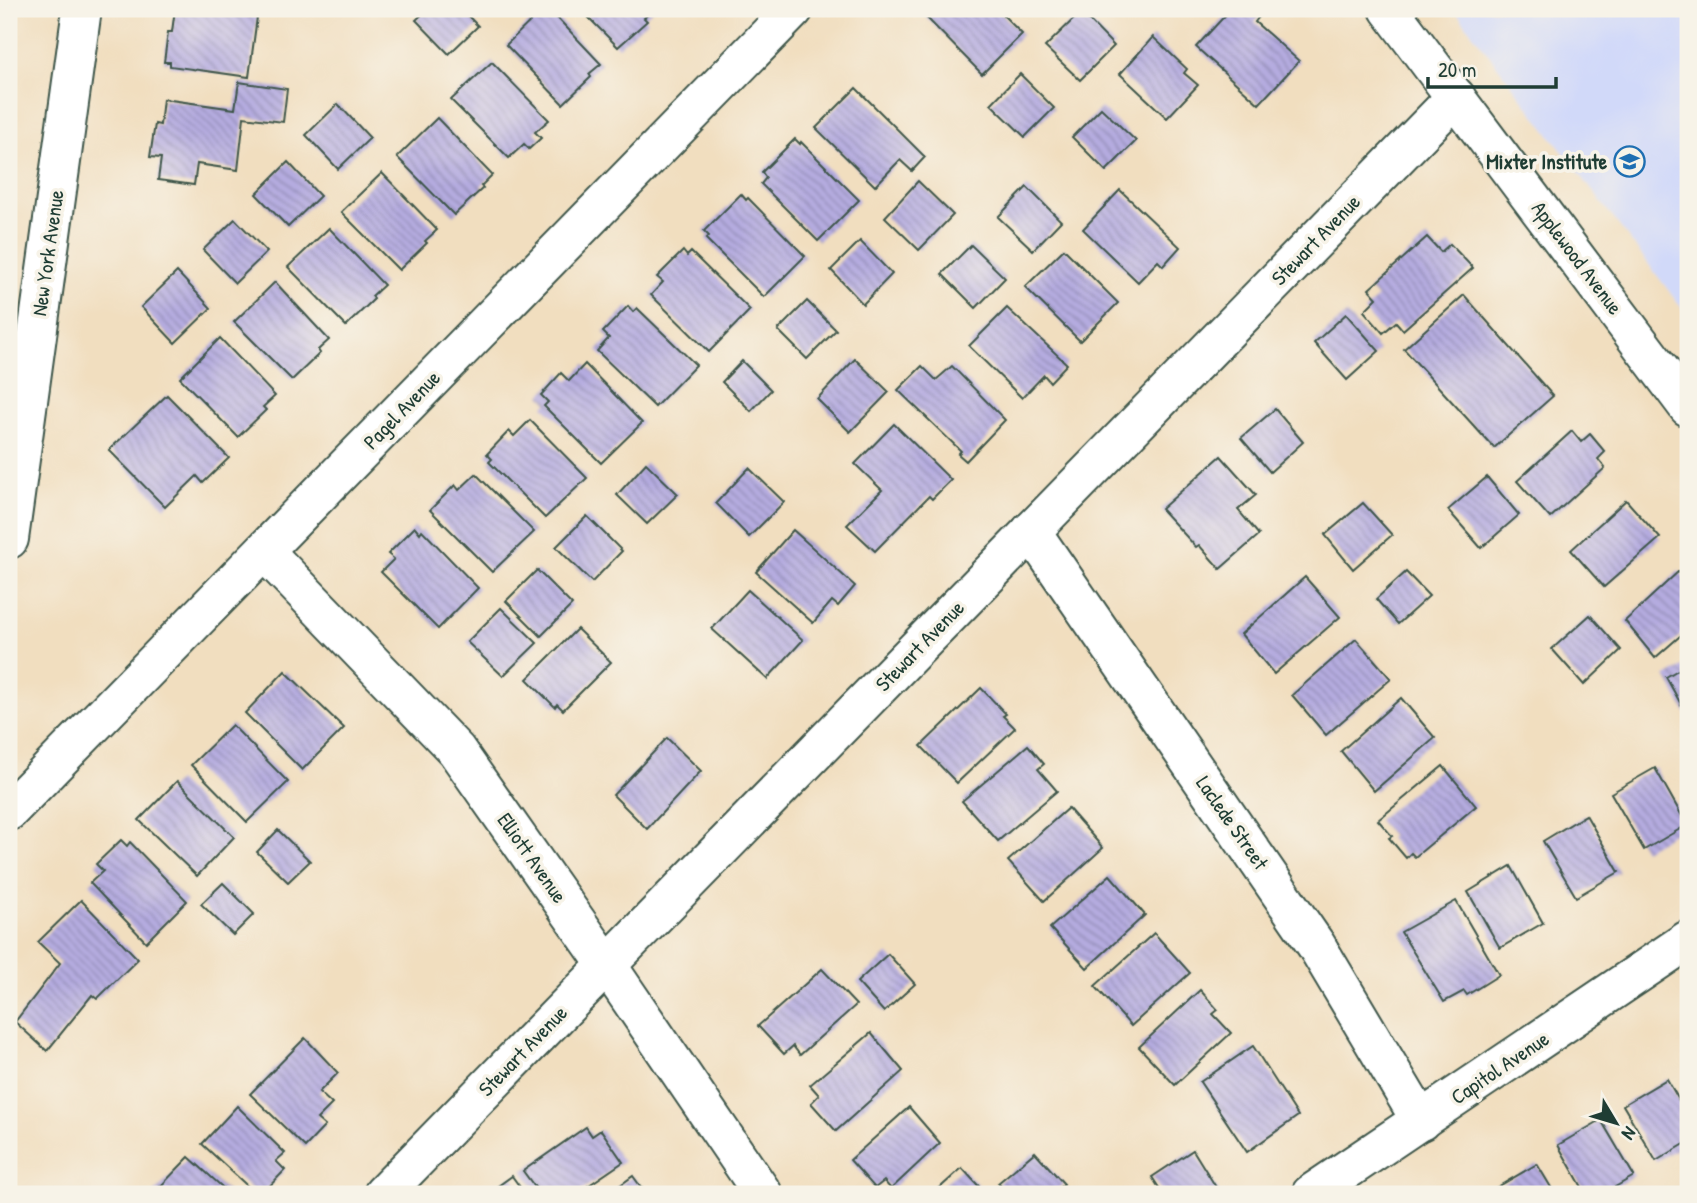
<svg xmlns="http://www.w3.org/2000/svg" width="1697" height="1203" viewBox="0 0 1697 1203" font-family="'Patrick Hand',sans-serif">
<style>
.built{fill:#d1d9f9}
.building{fill:url(#building-back-hatch)}
.lines{fill:none;stroke-linecap:round;stroke-linejoin:round}
.minor-casing{stroke:#3e5549;stroke-width:42}
.minor{stroke:#fff;stroke-width:38}
.labels{text-anchor:middle;stroke-width:7;stroke-linejoin:round;paint-order:stroke}
.poi-label{font-size:21px;font-weight:bold;fill:#1f3d34;stroke:#f7f3e8;text-anchor:end}
.street-label{font-size:21px;fill:#1f3d34;stroke:#f7f3e8}
</style>
<defs>
<pattern id="building-back-hatch" width="6" height="6" patternUnits="userSpaceOnUse" patternTransform="scale(1.75)"><rect width="6" height="6" fill="#b5ace0"/><path d="M-1 5l2 2M0 0l6 6M5-1l2 2" fill="none" stroke="#938db6"/></pattern>
</defs>
<rect width="100%" height="100%" fill="#f7f3e8"/>
<filter id="ink" filterUnits="userSpaceOnUse"><feTurbulence type="fractalNoise" baseFrequency=".0143" numOctaves="2"/><feDisplacementMap in="SourceGraphic" scale="14" xChannelSelector="R" yChannelSelector="G"/><feConvolveMatrix kernelMatrix="1 2 1 2 8 2 1 2 1" color-interpolation-filters="sRGB"/></filter>
<filter id="wash" filterUnits="userSpaceOnUse"><feTurbulence type="fractalNoise" baseFrequency=".00686" numOctaves="4" result="noise"/><feDisplacementMap in="SourceGraphic" scale="28" xChannelSelector="R" yChannelSelector="G"/><feGaussianBlur stdDeviation="1.57" result="paint"/><feColorMatrix in="noise" values="0 0 0 0 0 0 0 0 0 0 0 0 0 0 0 0 0 1.4 0 .05"/><feComposite in="paint" operator="in"/></filter>
<g filter="url(#wash)">
<rect width="100%" height="100%" fill="#f1debf"/>
<!-- built -->
<path class="built" d="M1454,9h234v307z"/>
<g id="blocks">
<!-- building -->
<g class="building">
<path d="M175,9h21l61,8 -8,60 -79,-11v-4h-6l4,-30h4z"/>
<path d="M428,9h33l17,17 -29,28 -33,-34z"/>
<path d="M543,9h6l52,55 -12,10 2,3 -28,27 -57,-59z"/>
<path d="M580,9h74l-10,9 3,3 -29,26z"/>
<path d="M931,9h66l25,25 -40,40 -58,-59z"/>
<path d="M1231,9h23l7,5 -6,8 44,39 -40,43 -63,-57z"/>
<path d="M1081,12l33,34 -34,34 -35,-33z"/>
<path d="M1153,37l34,32 -3,4 14,12 -31,33 -47,-44z"/>
<path d="M492,62l57,58 -14,12 6,6 -12,11 -5,-5 -15,14 -58,-58z"/>
<path d="M1020,74l34,34 -29,29 -34,-33z"/>
<path d="M239,82l48,7 -4,33 -39,-5 -6,53 -41,-6 -3,21 -36,-5 3,-22 -11,-1 5,-33 5,1 3,-26 72,10z"/>
<path d="M856,88l69,69 -13,14 -12,-11 -25,26 -59,-58z"/>
<path d="M338,104l32,34 -32,31 -32,-34z"/>
<path d="M1101,108l35,33 -30,30 -34,-34z"/>
<path d="M437,118l55,57 -11,11 2,2 -29,27 -57,-58z"/>
<path d="M795,139l5,5 1,-2 58,58 -41,41 -57,-57 5,-6 -4,-6z"/>
<path d="M288,162l32,34 -32,31 -32,-33z"/>
<path d="M382,173l55,57 -12,11 2,2 -28,27 -58,-58z"/>
<path d="M918,181l35,34 -34,35 -34,-33z"/>
<path d="M1027,187l34,34 -28,29 -35,-33z"/>
<path d="M1120,190l60,57 -17,19 -5,-5 -20,21 -55,-53z"/>
<path d="M741,194l5,6 2,-2 57,58 -41,41 -58,-58 3,-3 -5,-5z"/>
<path d="M235,219l32,33 -32,31 -32,-33z"/>
<path d="M329,228l55,57 -12,11 2,3 -28,27 -58,-59z"/>
<path d="M1427,237l14,15 9,-8 23,24 -70,62 -7,-8 -13,11 -19,-22 13,-13 -8,-9z"/>
<path d="M860,241l32,33 -29,30 -32,-34z"/>
<path d="M971,245l34,33 -29,30 -34,-34z"/>
<path d="M1064,249l54,54 -38,38 -55,-54z"/>
<path d="M683,251l4,5 4,-4 59,58 -41,42 -58,-57 12,-13 -6,-5z"/>
<path d="M177,272l34,36 -36,35 -34,-36z"/>
<path d="M275,282l54,58 -11,10 2,3 -28,27 -58,-58z"/>
<path d="M1464,295l89,101 -59,52 -90,-99z"/>
<path d="M807,301l29,29 -29,29 -29,-29z"/>
<path d="M628,306l5,6 4,-4 59,57 -41,42 -58,-56 12,-13 -6,-6z"/>
<path d="M1007,308l60,56 -17,18 -6,-7 -22,23 -53,-52z"/>
<path d="M1346,314l33,37 -32,29 -33,-37z"/>
<path d="M220,338l55,58 -12,11 3,3 -28,27 -58,-59z"/>
<path d="M855,359l34,33 -39,40 -33,-33z"/>
<path d="M742,361l29,29 -20,21 -29,-29z"/>
<path d="M585,364l57,59 -41,40 -57,-57 4,-4 -7,-7 20,-22 8,8z"/>
<path d="M922,366l14,14 16,-14 53,54 -39,41 -8,-7 3,-3 -63,-61z"/>
<path d="M167,395l62,63 -26,25 -6,-7 -32,31 -56,-57z"/>
<path d="M1275,409l28,33 -33,30 -29,-34z"/>
<path d="M530,420l57,58 -42,40 -56,-56 3,-3 -5,-5 22,-23 5,5z"/>
<path d="M894,424l57,56 -19,19 -3,-3 -54,55 -28,-26 35,-35 -27,-26z"/>
<path d="M1572,431l9,11 9,-8 15,18 -7,7 7,9 -55,50 -33,-37z"/>
<path d="M1221,456l35,39 -18,15 21,25 -39,34 -21,-24 -3,2 -35,-38z"/>
<path d="M646,463l32,31 -31,30 -30,-29z"/>
<path d="M749,468l35,34 -35,35 -33,-34z"/>
<path d="M476,474l58,58 -42,40 -62,-62 25,-25 4,5z"/>
<path d="M1487,477l32,38 -38,33 -33,-38z"/>
<path d="M1626,500l34,38 -56,49 -33,-37z"/>
<path d="M1363,503l29,32 -39,34 -28,-34z"/>
<path d="M587,516l35,35 -30,31 -36,-35z"/>
<path d="M415,527l5,6 2,-3 56,58 -40,41 -57,-57 13,-13 -6,-5z"/>
<path d="M793,530l62,56 -17,20 -6,-5 -19,22 -57,-51z"/>
<path d="M537,570l35,35 -31,31 -35,-35z"/>
<path d="M1679,571l9,11v47l-33,29 -30,-37z"/>
<path d="M1406,572l23,24 -31,28 -22,-25z"/>
<path d="M1305,577l35,40 -66,57 -33,-40z"/>
<path d="M748,590l55,50 -36,39 -55,-50z"/>
<path d="M501,608l36,35 -34,33 -36,-34z"/>
<path d="M1590,615l31,35 -37,35 -32,-36z"/>
<path d="M577,629l34,33 -48,48 -6,-6 -2,3 -28,-28z"/>
<path d="M1356,639l35,40 -65,56 -34,-40z"/>
<path d="M1688,664v53l-22,-40z"/>
<path d="M285,671l59,57 -42,42 -57,-57z"/>
<path d="M981,688l25,26 -3,2 12,12 -58,55 -36,-37z"/>
<path d="M1401,698l34,40 -61,53 -33,-40z"/>
<path d="M232,725l56,57 -41,40 -56,-57z"/>
<path d="M667,738l34,33 -54,58 -34,-34z"/>
<path d="M1028,745l16,19 -6,5 19,22 -59,50 -36,-40z"/>
<path d="M1443,766l33,40 -61,51 -4,-4 -5,5 -17,-20 3,-2 -14,-16z"/>
<path d="M1655,768l32,57 -43,25 -33,-57z"/>
<path d="M177,781l57,56 -37,39 -58,-56z"/>
<path d="M1068,808l35,40 -59,53 -36,-40z"/>
<path d="M1586,815l33,57 -43,25 -33,-56z"/>
<path d="M278,830l32,31 -22,21 -31,-30z"/>
<path d="M121,840l6,6 3,-4 57,59 -41,41 -56,-59 13,-12 -7,-7z"/>
<path d="M1511,866l32,57 -43,25 -32,-56z"/>
<path d="M1110,875l35,40 -58,53 -37,-40z"/>
<path d="M223,883l31,31 -21,21 -32,-31z"/>
<path d="M81,900l57,59 -41,40 -5,-4 -45,56 -32,-29 45,-59 -22,-21z"/>
<path d="M1456,901l43,74 -32,20 -3,-4 -20,11 -43,-70z"/>
<path d="M1154,933l36,40 -59,53 -36,-40z"/>
<path d="M888,954l27,30 -31,28 -27,-30z"/>
<path d="M822,969l34,36 -56,50 -7,-9 -9,8 -26,-28z"/>
<path d="M1200,990l18,20 -5,4 18,19 -56,52 -36,-38z"/>
<path d="M871,1033l32,38 -67,60 -25,-28 8,-8 -9,-10z"/>
<path d="M305,1038l33,35 -19,19 13,12 -15,15 8,7 -20,21 -55,-53z"/>
<path d="M1253,1046l45,70 -51,36 -47,-70z"/>
<path d="M1667,1079l21,37v26l-32,19 -33,-56z"/>
<path d="M237,1106l48,47 -9,8 9,9 -23,24h-6l-54,-50z"/>
<path d="M909,1107l31,36 -49,46 -7,-8 -9,7 -25,-28z"/>
<path d="M1601,1120l33,56 -31,18h-17l-28,-49z"/>
<path d="M586,1127l6,9 9,-6 22,32 -47,32h-36l-17,-23z"/>
<path d="M1193,1150l26,42 -4,2h-52l-11,-17z"/>
<path d="M1035,1152l29,32 -12,10h-44l-10,-11z"/>
<path d="M189,1157l41,37h-77z"/>
<path d="M1537,1164l18,30h-58l-3,-5z"/>
<path d="M962,1168l24,26h-53z"/>
<path d="M512,1176l13,18h-38z"/>
<path d="M633,1176l13,18h-38z"/>
</g>
</g>
</g>
<g filter="url(#ink)">
<use href="#blocks" fill-opacity="0" stroke="#3e5549" stroke-width="2"/>
<g class="lines">
<defs>
<g id="minor">
<path d="M1389,9l299,398"/>
<path d="M1031,531l285,414 105,176"/>
<path d="M9,539l73,-530"/>
<path d="M264,551l192,199 151,215 156,229"/>
<path d="M9,811l785,-802"/>
<path d="M383,1194l1073,-1097"/>
<path d="M1311,1194l377,-254"/>
</g>
</defs>
<!-- minor casing -->
<use href="#minor" class="minor-casing"/>
<!-- minor -->
<use href="#minor" class="minor"/>
</g>
</g>
<!-- icons -->
<defs>
<symbol id="school-ring" viewBox="-11 -11 22 22"><circle r="9.5" fill="#f7f3e8" stroke="#1f6fb2" stroke-width="1.5"/><path d="M0-5L7-2L0 1L-7-2ZM-4 1L0 2.5L4 1V4Q0 6-4 4Z" fill="#1f6fb2"/></symbol>
</defs>
<g fill-rule="evenodd">
<use href="#school-ring" x="1612" y="144" width="35" height="35"/>
</g>
<g class="labels">
<!-- poi labels -->
<g class="poi-label">
<text x="1607" y="169">Mixter Institute</text>
</g>
<!-- street labels -->
<g class="street-label">
<text transform="translate(1316 240) rotate(-46)" y="7">Stewart Avenue</text>
<text transform="translate(48 253) rotate(-82)" y="7">New York Avenue</text>
<text transform="translate(1577 258) rotate(53)" y="7">Applewood Avenue</text>
<text transform="translate(402 410) rotate(-46)" y="7">Pagel Avenue</text>
<text transform="translate(920 646) rotate(-46)" y="7">Stewart Avenue</text>
<text transform="translate(1232 823) rotate(55)" y="7">Laclede Street</text>
<text transform="translate(532 858) rotate(55)" y="7">Elliott Avenue</text>
<text transform="translate(523 1051) rotate(-46)" y="7">Stewart Avenue</text>
<text transform="translate(1500 1068) rotate(-34)" y="7">Capitol Avenue</text>
</g>
</g>
<!-- margin -->
<rect width="1697" height="1203" fill="none" stroke="#f7f3e8" stroke-width="35"/>
<!-- north arrow -->
<g transform="translate(1616 1123) rotate(128)" stroke="#f7f3e8" stroke-width="5" paint-order="stroke">
<path d="M0-5L12 26L0 18L-12 26Z" fill="#1f3d34"/>
<text y="-10" font-size="19" font-weight="bold" text-anchor="middle" fill="#1f3d34">N</text>
</g>
<!-- scale -->
<path d="M1428 77v10h128v-10" fill="none" stroke="#1f3d34" stroke-width="3.5"/>
<text x="1438" y="77" font-size="21" fill="#1f3d34" stroke="#f7f3e8" stroke-width="5" paint-order="stroke">20 m</text>
</svg>
